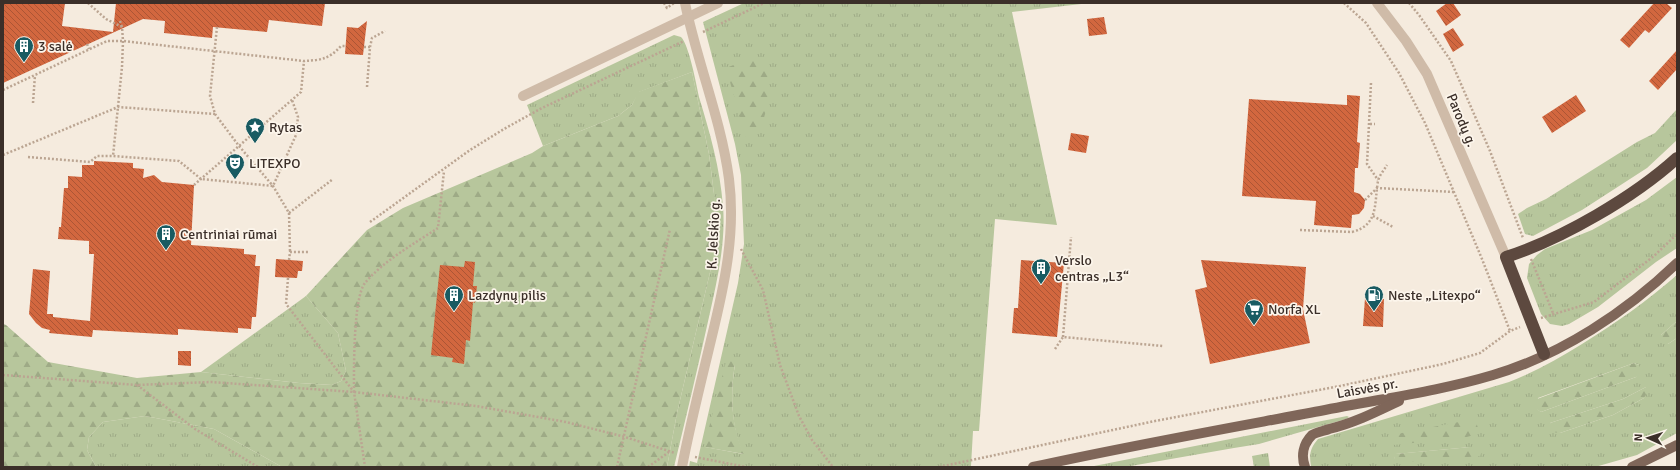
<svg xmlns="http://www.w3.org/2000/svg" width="1680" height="470" viewBox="0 0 1680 470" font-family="Signika,sans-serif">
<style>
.grass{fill:url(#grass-tufts);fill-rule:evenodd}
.forest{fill:url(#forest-firs)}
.building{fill:url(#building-back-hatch)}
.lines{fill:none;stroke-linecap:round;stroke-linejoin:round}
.path{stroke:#bba592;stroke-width:2.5;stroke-dasharray:2 2;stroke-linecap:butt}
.minor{stroke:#cfbba8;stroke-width:10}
.major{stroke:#7f6659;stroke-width:10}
.highway{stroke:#5d493f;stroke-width:12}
.labels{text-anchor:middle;stroke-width:3.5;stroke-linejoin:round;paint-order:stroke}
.poi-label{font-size:14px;fill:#3b2f29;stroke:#fcf5eb;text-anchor:start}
.street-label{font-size:14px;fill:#3b2f29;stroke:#fcf5eb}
</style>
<defs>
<pattern id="grass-tufts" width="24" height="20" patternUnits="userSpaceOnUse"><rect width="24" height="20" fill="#b7c69c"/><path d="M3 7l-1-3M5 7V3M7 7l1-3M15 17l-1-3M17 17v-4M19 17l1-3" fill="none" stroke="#9eaa86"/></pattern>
<pattern id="forest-firs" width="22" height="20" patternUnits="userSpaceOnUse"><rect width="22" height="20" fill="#b7c69c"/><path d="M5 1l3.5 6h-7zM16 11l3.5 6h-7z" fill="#9eaa86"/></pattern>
<pattern id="building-back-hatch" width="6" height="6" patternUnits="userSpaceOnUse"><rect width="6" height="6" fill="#d2673f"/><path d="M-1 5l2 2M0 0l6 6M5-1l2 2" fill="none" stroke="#ac5535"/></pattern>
</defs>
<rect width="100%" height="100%" fill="#f5ebde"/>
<!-- grass -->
<g class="grass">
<path d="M744,3h346l-78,9 45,213 -62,-6 -16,212h-6l-2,35 -4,1h-278l1,-6 7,2 41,-180 6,-39 -3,-69 -6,-31 -32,-122zM735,364c-5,31 -4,61 8,90l-38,-7z"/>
<path d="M674,35l7,2c8,8 15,46 18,60 11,36 21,71 24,109 3,37 -6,75 -14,111 -11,50 -23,100 -35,150h-7l10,-54 38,-162 -1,-57 -5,-40 -17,-82 -53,20 -7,13 -14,11 -75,30 -16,-41z"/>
<path d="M1677,109v31l-30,28 -65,42 -49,26 -8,-2 -7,-20 9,-6 19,-9 91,-57 18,-9z"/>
<path d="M1677,177v71l-21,14 -58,45 -29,17 -7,2 -12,-2 -9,-10 -14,-36 2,-14 8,-9 8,-6 47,-19 54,-30z"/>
<path d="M1677,275v46l-16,14 7,9 9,-6v95l-40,22 -42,12 -284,-1c-2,-11 -1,-18 7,-27l191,-57c26,-10 50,-24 73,-38 34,-21 65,-43 95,-69zM1634,363l5,2 -3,12 -95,35 -4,-3 1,-11zM1646,387l-2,11 -31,17 -53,18 -10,-10 73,-24zM1471,447l-77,12 2,-5z"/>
<path d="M306,296l32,37 8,38 -5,10 -9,4 -33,-2 -98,-11z"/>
<path d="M145,416l69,13 68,38h-186l-9,-17 2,-13 14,-15z"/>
<path d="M1347,416l2,1 -3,2 -87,25 -25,4 -109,19h-36z"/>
<path d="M1268,453l2,14h-16l-2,-11z"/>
</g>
<!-- forest -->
<g class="forest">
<path d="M746,60l13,1 9,15 2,19 -9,34 -14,12 -21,-73z"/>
<path d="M692,72l17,82 5,40 1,57 -38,162 -10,54h-385l-68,-38 -69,-13 -42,6 -14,15 -2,13 9,17h-93v-143l3,1 42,37 89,16 64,-6 98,11 33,2 9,-4 5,-10 -8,-38 -32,-37 61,-66 36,-22 129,-55 11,-7 75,-30 14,-11 6,-13z"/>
<path d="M1677,321v17l-9,6 -6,-1 -1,-8z"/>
<path d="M731,361l4,3c-5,31 -4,61 9,90l-40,-7 22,-85z"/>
<path d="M1634,363l5,2 2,7 -5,5 -95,35 -5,-3 1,-10z"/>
<path d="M1646,387l3,3 -5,8 -31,17 -53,18 -8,-1 -2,-9 73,-24z"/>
<path d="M1469,420l7,2 2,6 -4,7 -11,3 -70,7v-7l4,-4z"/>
<path d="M1471,447h8l3,4 -2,5 -84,7 -2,-4 1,-5z"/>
</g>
<!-- building -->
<g class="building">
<path d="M3,3h62l-3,23 51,6 3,-29h209l-3,23 -53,-6 -2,12 -54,-5 -1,11 -48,-5 1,-12 -22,-2 -140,64z"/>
<path d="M1447,3h6l8,12 -15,11 -10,-15z"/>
<path d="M1654,3h12l6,5 -23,25 -4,-3 -16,18 -9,-8z"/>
<path d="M1104,17l3,17 -18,2 -2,-17z"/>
<path d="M367,21l-4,34 -18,-1 2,-27 11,1z"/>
<path d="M1453,28l11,17 -11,7 -10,-18z"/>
<path d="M1677,50v19l-19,21 -9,-9z"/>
<path d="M1347,95l13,1 -3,46 3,1 -2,25h-3l-1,24 6,2 5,6 -1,8 -5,6 -7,1 -1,13 -37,-3 2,-24 -74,-5 7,-97 98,6z"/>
<path d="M1576,95l10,16 -34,22 -10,-16z"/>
<path d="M1071,133l18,3 -3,17 -18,-3z"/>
<path d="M94,161l39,2v5l11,1 -1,9 11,-3 8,7 32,3 -3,60 53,4v5l12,1 -1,11h5l-4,51h-4l-1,12 -13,-1v5l-60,-4v6l-85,-5 -1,7 -43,-4 1,-3 -8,-2 -6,-5 -7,-9 4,-45 17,2 -3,43h6v3l37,4 4,-67h-5v-13l-31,-2 1,-12h2l3,-39h4v-12l14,1v-12h12z"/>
<path d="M276,259l27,2 -1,10h-4l-1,7 -22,-1z"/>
<path d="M1021,260l43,3 -7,74 -45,-4 2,-25h4z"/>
<path d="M1201,260l105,7 -3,42 7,34 -100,21 -15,-74 12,-3z"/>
<path d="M465,261l10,1 -2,24h4l-2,17 -2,-1 -3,39 -4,-1 -2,24 -12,-2 1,-4 -22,-3 9,-90 24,2z"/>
<path d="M1365,298l19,1 -1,28 -20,-1z"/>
<path d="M178,351h13v15l-13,-1z"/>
</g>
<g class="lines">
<!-- path -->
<g class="path">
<path d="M88,3l18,16 16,8 1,14 -1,26 -9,89 66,5 22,18 72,7 23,-51 2,-18 -6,-17"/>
<path d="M664,3l3,5 7,-5"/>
<path d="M1344,3l22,20 33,50 26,50 57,136 28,72"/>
<path d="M1409,3l10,12 32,46 39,90 33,87"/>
<path d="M120,21l2,6"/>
<path d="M217,27l-7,69 5,18 24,32 34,40 16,27 1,39"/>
<path d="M703,32l61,-29"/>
<path d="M87,44l2,5"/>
<path d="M364,47h6"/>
<path d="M1371,83l-4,81 11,16"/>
<path d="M367,87l3,-40 2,-9 13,-7"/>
<path d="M3,90l104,-49h16l181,20c18,-1 25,-2 37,-15h4"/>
<path d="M33,103l2,-28"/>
<path d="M1370,124h5"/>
<path d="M3,155l115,-48 97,7"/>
<path d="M28,157l62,5 7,-6h16"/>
<path d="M194,185l107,-93 3,-31"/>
<path d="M1365,200l12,-12 77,4"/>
<path d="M289,213l44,-34"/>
<path d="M1373,216l20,11"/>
<path d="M370,222l100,-72 34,-21 36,-20 144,-68"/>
<path d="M1300,230l52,2c27,-7 22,-28 26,-51 1,-5 6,-11 9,-16"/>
<path d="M741,249l22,41 17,75 19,51 13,24 21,27"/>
<path d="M1531,259l22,54"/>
<path d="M289,260l1,-8h18"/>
<path d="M288,278l-2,26 68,88 11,75"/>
<path d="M1541,318l53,-16 60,-46 23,-22"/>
<path d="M1063,337l8,-100"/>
<path d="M1055,349l8,-12 100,9"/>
<path d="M3,375l134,10 74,-3 143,10 122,14 90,16 59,15 50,16"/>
<path d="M137,385l58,44 63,38"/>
<path d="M354,392c0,-21 -1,-94 11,-109 17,-21 50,-40 73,-55l6,-57"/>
<path d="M695,457l51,10"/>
<path d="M617,467l53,-238"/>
<path d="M648,467l21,-15"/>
<path d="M939,467l216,-46 185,-35 103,-22 37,-11 30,-22 10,-4"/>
</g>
<!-- minor -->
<g class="minor">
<path d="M1377,3l29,38 21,33 79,183"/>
<path d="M523,96l195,-93"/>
<path d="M682,467c8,-42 19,-85 29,-127 13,-53 25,-106 18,-161 -8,-60 -32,-117 -44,-176"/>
</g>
<!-- major -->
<g class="major">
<path d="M1033,467c95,-21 191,-38 287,-56 58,-12 116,-19 173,-36 68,-20 133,-63 184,-112"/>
<path d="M1305,467c-4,-11 -2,-23 7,-32 4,-3 12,-4 17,-6 25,-6 47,-17 70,-28"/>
<path d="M1632,467l45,-22"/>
</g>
<!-- highway -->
<path class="highway" d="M1544,354l-38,-97c56,-18 128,-60 171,-99"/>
</g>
<!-- icons -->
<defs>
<symbol id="building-pin" viewBox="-11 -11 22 30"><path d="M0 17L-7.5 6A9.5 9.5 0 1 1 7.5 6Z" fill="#195b62" stroke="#fcf5eb"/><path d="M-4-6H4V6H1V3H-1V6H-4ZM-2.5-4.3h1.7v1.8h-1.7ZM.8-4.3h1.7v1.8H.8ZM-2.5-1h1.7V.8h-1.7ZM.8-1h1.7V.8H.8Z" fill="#fff"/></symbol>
<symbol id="sight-pin" viewBox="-11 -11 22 30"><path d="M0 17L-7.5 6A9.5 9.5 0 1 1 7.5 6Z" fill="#195b62" stroke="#fcf5eb"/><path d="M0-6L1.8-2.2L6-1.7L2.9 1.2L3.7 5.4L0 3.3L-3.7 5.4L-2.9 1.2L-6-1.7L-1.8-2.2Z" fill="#fff"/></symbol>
<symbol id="theatre-pin" viewBox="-11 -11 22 30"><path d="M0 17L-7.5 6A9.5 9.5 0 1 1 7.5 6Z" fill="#195b62" stroke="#fcf5eb"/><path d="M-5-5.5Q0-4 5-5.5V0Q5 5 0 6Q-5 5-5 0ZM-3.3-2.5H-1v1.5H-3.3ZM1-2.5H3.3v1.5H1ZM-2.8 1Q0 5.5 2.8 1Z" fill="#fff"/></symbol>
<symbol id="fuel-pin" viewBox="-11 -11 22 30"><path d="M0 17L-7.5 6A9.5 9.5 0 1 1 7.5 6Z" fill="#195b62" stroke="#fcf5eb"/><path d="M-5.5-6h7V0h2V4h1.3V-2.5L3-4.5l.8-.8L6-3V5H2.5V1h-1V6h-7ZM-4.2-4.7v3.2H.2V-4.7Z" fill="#fff"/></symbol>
<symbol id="supermarket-pin" viewBox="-11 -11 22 30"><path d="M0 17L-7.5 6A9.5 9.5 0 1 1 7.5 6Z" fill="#195b62" stroke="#fcf5eb"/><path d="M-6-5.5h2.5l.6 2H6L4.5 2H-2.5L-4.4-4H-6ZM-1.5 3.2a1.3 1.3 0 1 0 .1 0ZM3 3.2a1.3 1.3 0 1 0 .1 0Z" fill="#fff"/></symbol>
</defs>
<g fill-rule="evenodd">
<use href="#building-pin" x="13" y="35" width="22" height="30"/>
<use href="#sight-pin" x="244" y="116" width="22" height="30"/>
<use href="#theatre-pin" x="224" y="152" width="22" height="30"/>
<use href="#building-pin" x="155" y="223" width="22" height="30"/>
<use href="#building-pin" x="1030" y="257" width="22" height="30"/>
<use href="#building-pin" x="443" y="284" width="22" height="30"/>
<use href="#fuel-pin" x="1363" y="284" width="22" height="30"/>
<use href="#supermarket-pin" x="1243" y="298" width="22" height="30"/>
</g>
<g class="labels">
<!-- poi labels -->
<g class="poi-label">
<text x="38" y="51">3 salė</text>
<text x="269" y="132">Rytas</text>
<text x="249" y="168">LITEXPO</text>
<text x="180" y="239">Centriniai rūmai</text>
<text x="1055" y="265">Verslo<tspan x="1055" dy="16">centras „L3“</tspan></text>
<text x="468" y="300">Lazdynų pilis</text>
<text x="1388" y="300">Neste „Litexpo“</text>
<text x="1268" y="314">Norfa XL</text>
</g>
<!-- street labels -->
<g class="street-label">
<text transform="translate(1462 120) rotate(67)" y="5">Parodų g.</text>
<text transform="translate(713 234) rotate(-87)" y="5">K. Jelskio g.</text>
<text transform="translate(1367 388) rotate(-10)" y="5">Laisvės pr.</text>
</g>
</g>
<!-- border -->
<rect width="1680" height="470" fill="none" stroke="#3b2f29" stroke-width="8"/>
<!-- north arrow -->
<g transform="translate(1648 438) rotate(273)" stroke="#fcf5eb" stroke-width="3" paint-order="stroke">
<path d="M0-3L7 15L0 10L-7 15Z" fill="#3b2f29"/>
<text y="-6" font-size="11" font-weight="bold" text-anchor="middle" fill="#3b2f29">N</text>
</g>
</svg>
